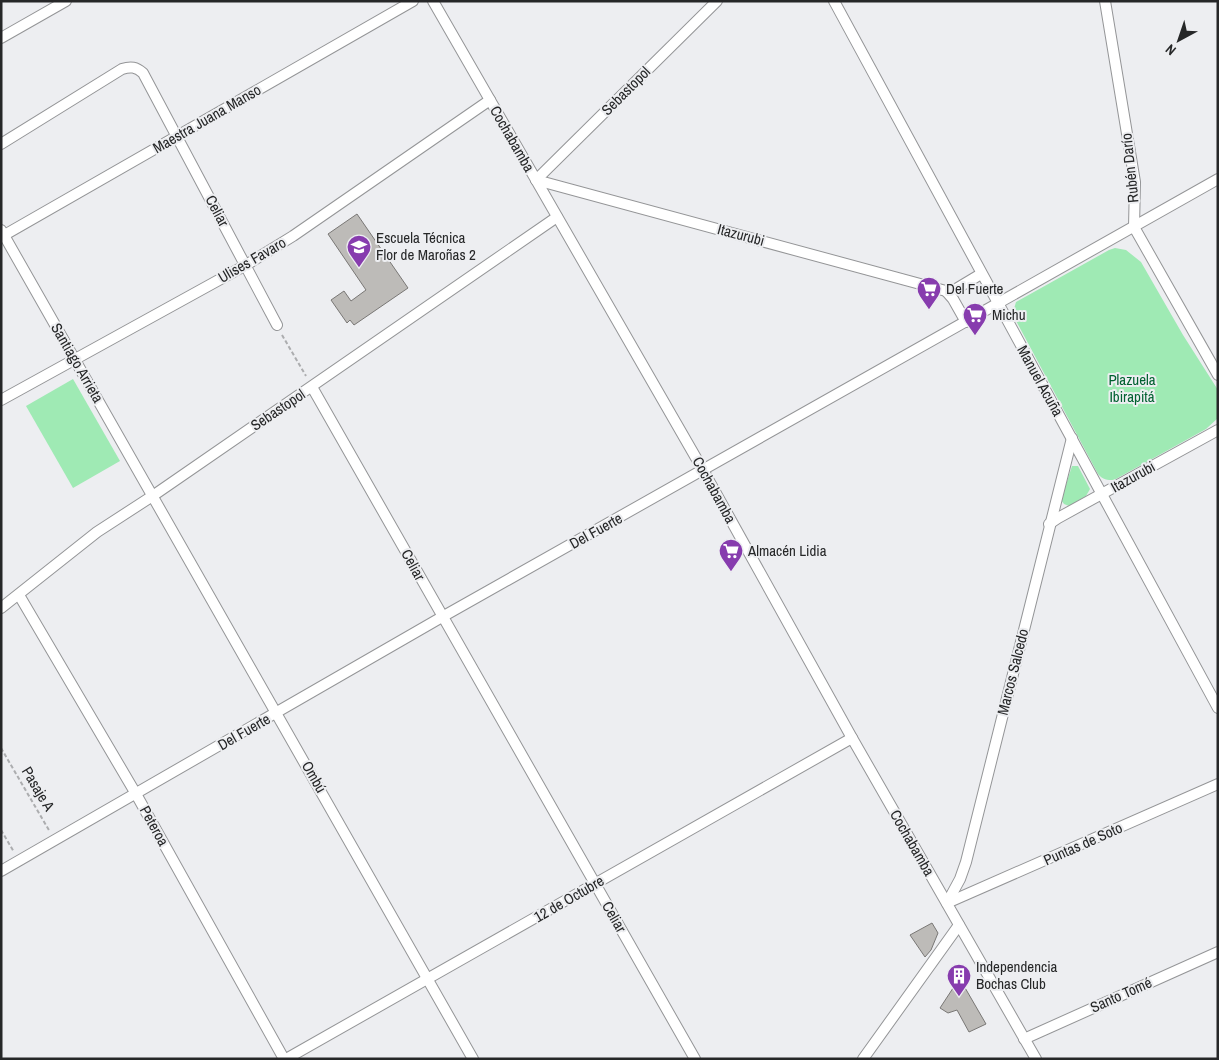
<svg xmlns="http://www.w3.org/2000/svg" width="1219" height="1060" viewBox="0 0 1219 1060" font-family="'Archivo Narrow',sans-serif">
<style>
.green{fill:#9feab4}
.building{fill:#bdbbb8;stroke:#797775}
.lines{fill:none;stroke-linecap:round;stroke-linejoin:round}
.street-casing{stroke:#949597;stroke-width:12}
.path{stroke:#acadaf;stroke-width:2;stroke-dasharray:4 2.5;stroke-linecap:butt}
.street{stroke:#fff;stroke-width:10}
.labels{text-anchor:middle;stroke-width:4;stroke-linejoin:round;paint-order:stroke}
.street-label{font-size:15px;fill:#262728;stroke:#edeef1}
.poi-label{font-size:15px;fill:#262728;stroke:#edeef1;text-anchor:start}
.park-label{font-size:15px;fill:#016130;stroke:#edeef1}
</style>
<rect width="100%" height="100%" fill="#edeef1"/>
<!-- green -->
<g class="green">
<path d="M1115,248l11,2 15,12 42,73 35,55v28l-12,11 -92,51c-7,0 -11,0 -16,-6l-83,-155 -2,-7 3,-10 93,-52z"/>
<path d="M73,379l47,82 -47,27 -47,-82z"/>
<path d="M1072,466h6l12,23 -4,7 -17,10 -5,-2 -3,-4z"/>
</g>
<!-- building -->
<g class="building">
<path d="M357,214l51,74 -54,37 -4,-5 -3,3 -16,-23 13,-9 7,10 15,-11 -38,-56z"/>
<path d="M932,923l6,10 -7,17 -6,7 -15,-22z"/>
<path d="M957,982l7,4 22,38 -17,8 -12,-22 -9,3 -8,-5z"/>
</g>
<g class="lines">
<defs>
<g id="street">
<path d="M433,1l270,469 149,268 184,321"/>
<path d="M834,1l384,707"/>
<path d="M1105,1l30,181 -1,45 84,148"/>
<path d="M1,38l65,-37"/>
<path d="M1,144l121,-75c9,-3 14,-2 21,4l134,252"/>
<path d="M536,180l410,111 10,-2 25,-15"/>
<path d="M536,180l181,-179"/>
<path d="M1,230l472,829"/>
<path d="M1,237l412,-236"/>
<path d="M946,291l7,8 13,23"/>
<path d="M312,387l383,672"/>
<path d="M1,400l245,-135 47,-29 197,-136"/>
<path d="M1049,524l9,-6 160,-88"/>
<path d="M19,595l117,199 148,265"/>
<path d="M1,608l96,-76 57,-37 403,-278"/>
<path d="M1,871l441,-254 776,-438"/>
<path d="M947,903l13,-24 6,-17 106,-424"/>
<path d="M947,903l271,-119"/>
<path d="M1024,1039l194,-87"/>
<path d="M286,1059l566,-321"/>
<path d="M863,1059l96,-134"/>
</g>
</defs>
<!-- street casing -->
<use href="#street" class="street-casing"/>
<!-- path -->
<g class="path">
<path d="M282,335l24,41"/>
<path d="M1,748l49,84"/>
<path d="M1,830l13,22"/>
</g>
<!-- street -->
<use href="#street" class="street"/>
</g>
<!-- icons -->
<defs>
<symbol id="school-pin" viewBox="-11 -11 22 30"><path d="M0 17L-7.5 6A9.5 9.5 0 1 1 7.5 6Z" fill="#873cae" stroke="#edeef1"/><path d="M0-5L7-2L0 1L-7-2ZM-4 1L0 2.5L4 1V4Q0 6-4 4Z" fill="#fff"/></symbol>
<symbol id="supermarket-pin" viewBox="-11 -11 22 30"><path d="M0 17L-7.5 6A9.5 9.5 0 1 1 7.5 6Z" fill="#873cae" stroke="#edeef1"/><path d="M-6-5.5h2.5l.6 2H6L4.5 2H-2.5L-4.4-4H-6ZM-1.5 3.2a1.3 1.3 0 1 0 .1 0ZM3 3.2a1.3 1.3 0 1 0 .1 0Z" fill="#fff"/></symbol>
<symbol id="building-pin" viewBox="-11 -11 22 30"><path d="M0 17L-7.5 6A9.5 9.5 0 1 1 7.5 6Z" fill="#873cae" stroke="#edeef1"/><path d="M-4-6H4V6H1V3H-1V6H-4ZM-2.5-4.3h1.7v1.8h-1.7ZM.8-4.3h1.7v1.8H.8ZM-2.5-1h1.7V.8h-1.7ZM.8-1h1.7V.8H.8Z" fill="#fff"/></symbol>
</defs>
<g fill-rule="evenodd">
<use href="#school-pin" x="345" y="233" width="28" height="38"/>
<use href="#supermarket-pin" x="915" y="275" width="28" height="38"/>
<use href="#supermarket-pin" x="961" y="301" width="28" height="38"/>
<use href="#supermarket-pin" x="717" y="537" width="28" height="38"/>
<use href="#building-pin" x="945" y="962" width="28" height="38"/>
</g>
<g class="labels">
<!-- street labels -->
<g class="street-label">
<text transform="translate(626 91) rotate(-45)" y="5">Sebastopol</text>
<text transform="translate(207 119) rotate(-30)" y="5">Maestra Juana Manso</text>
<text transform="translate(512 139) rotate(60)" y="5">Cochabamba</text>
<text transform="translate(1130 168) rotate(-96)" y="5">Rubén Darío</text>
<text transform="translate(217 211) rotate(62)" y="5">Celiar</text>
<text transform="translate(741 235) rotate(15)" y="5">Itazurubi</text>
<text transform="translate(252 260) rotate(-30)" y="5">Ulises Favaro</text>
<text transform="translate(77 363) rotate(60)" y="5">Santiago Arrieta</text>
<text transform="translate(1040 381) rotate(61)" y="5">Manuel Acuña</text>
<text transform="translate(278 410) rotate(-34)" y="5">Sebastopol</text>
<text transform="translate(1133 477) rotate(-29)" y="5">Itazurubi</text>
<text transform="translate(714 490) rotate(61)" y="5">Cochabamba</text>
<text transform="translate(596 531) rotate(-29)" y="5">Del Fuerte</text>
<text transform="translate(413 565) rotate(61)" y="5">Celiar</text>
<text transform="translate(1013 672) rotate(-76)" y="5">Marcos Salcedo</text>
<text transform="translate(244 732) rotate(-30)" y="5">Del Fuerte</text>
<text transform="translate(314 777) rotate(60)" y="5">Ombú</text>
<text transform="translate(38 789) rotate(59)" y="5">Pasaje A</text>
<text transform="translate(154 826) rotate(61)" y="5">Peteroa</text>
<text transform="translate(912 843) rotate(60)" y="5">Cochabamba</text>
<text transform="translate(1083 844) rotate(-24)" y="5">Puntas de Soto</text>
<text transform="translate(569 899) rotate(-30)" y="5">12 de Octubre</text>
<text transform="translate(614 917) rotate(60)" y="5">Celiar</text>
<text transform="translate(1121 995) rotate(-24)" y="5">Santo Tomé</text>
</g>
<!-- poi labels -->
<g class="poi-label">
<text x="376" y="243">Escuela Técnica<tspan x="376" dy="17">Flor de Maroñas 2</tspan></text>
<text x="946" y="294">Del Fuerte</text>
<text x="992" y="320">Michu</text>
<text x="748" y="556">Almacén Lidia</text>
<text x="976" y="972">Independencia<tspan x="976" dy="17">Bochas Club</tspan></text>
</g>
<!-- park labels -->
<g class="park-label">
<text x="1132" y="385">Plazuela<tspan x="1132" dy="17">Ibirapitá</tspan></text>
</g>
</g>
<!-- border -->
<rect width="1219" height="1060" fill="none" stroke="#262728" stroke-width="5"/>
<!-- north arrow -->
<g transform="translate(1179 40) rotate(220)" stroke="#edeef1" stroke-width="4" paint-order="stroke">
<path d="M0-4L9 19L0 12L-9 19Z" fill="#262728"/>
<text y="-8" font-size="14" font-weight="bold" text-anchor="middle" fill="#262728">N</text>
</g>
</svg>
